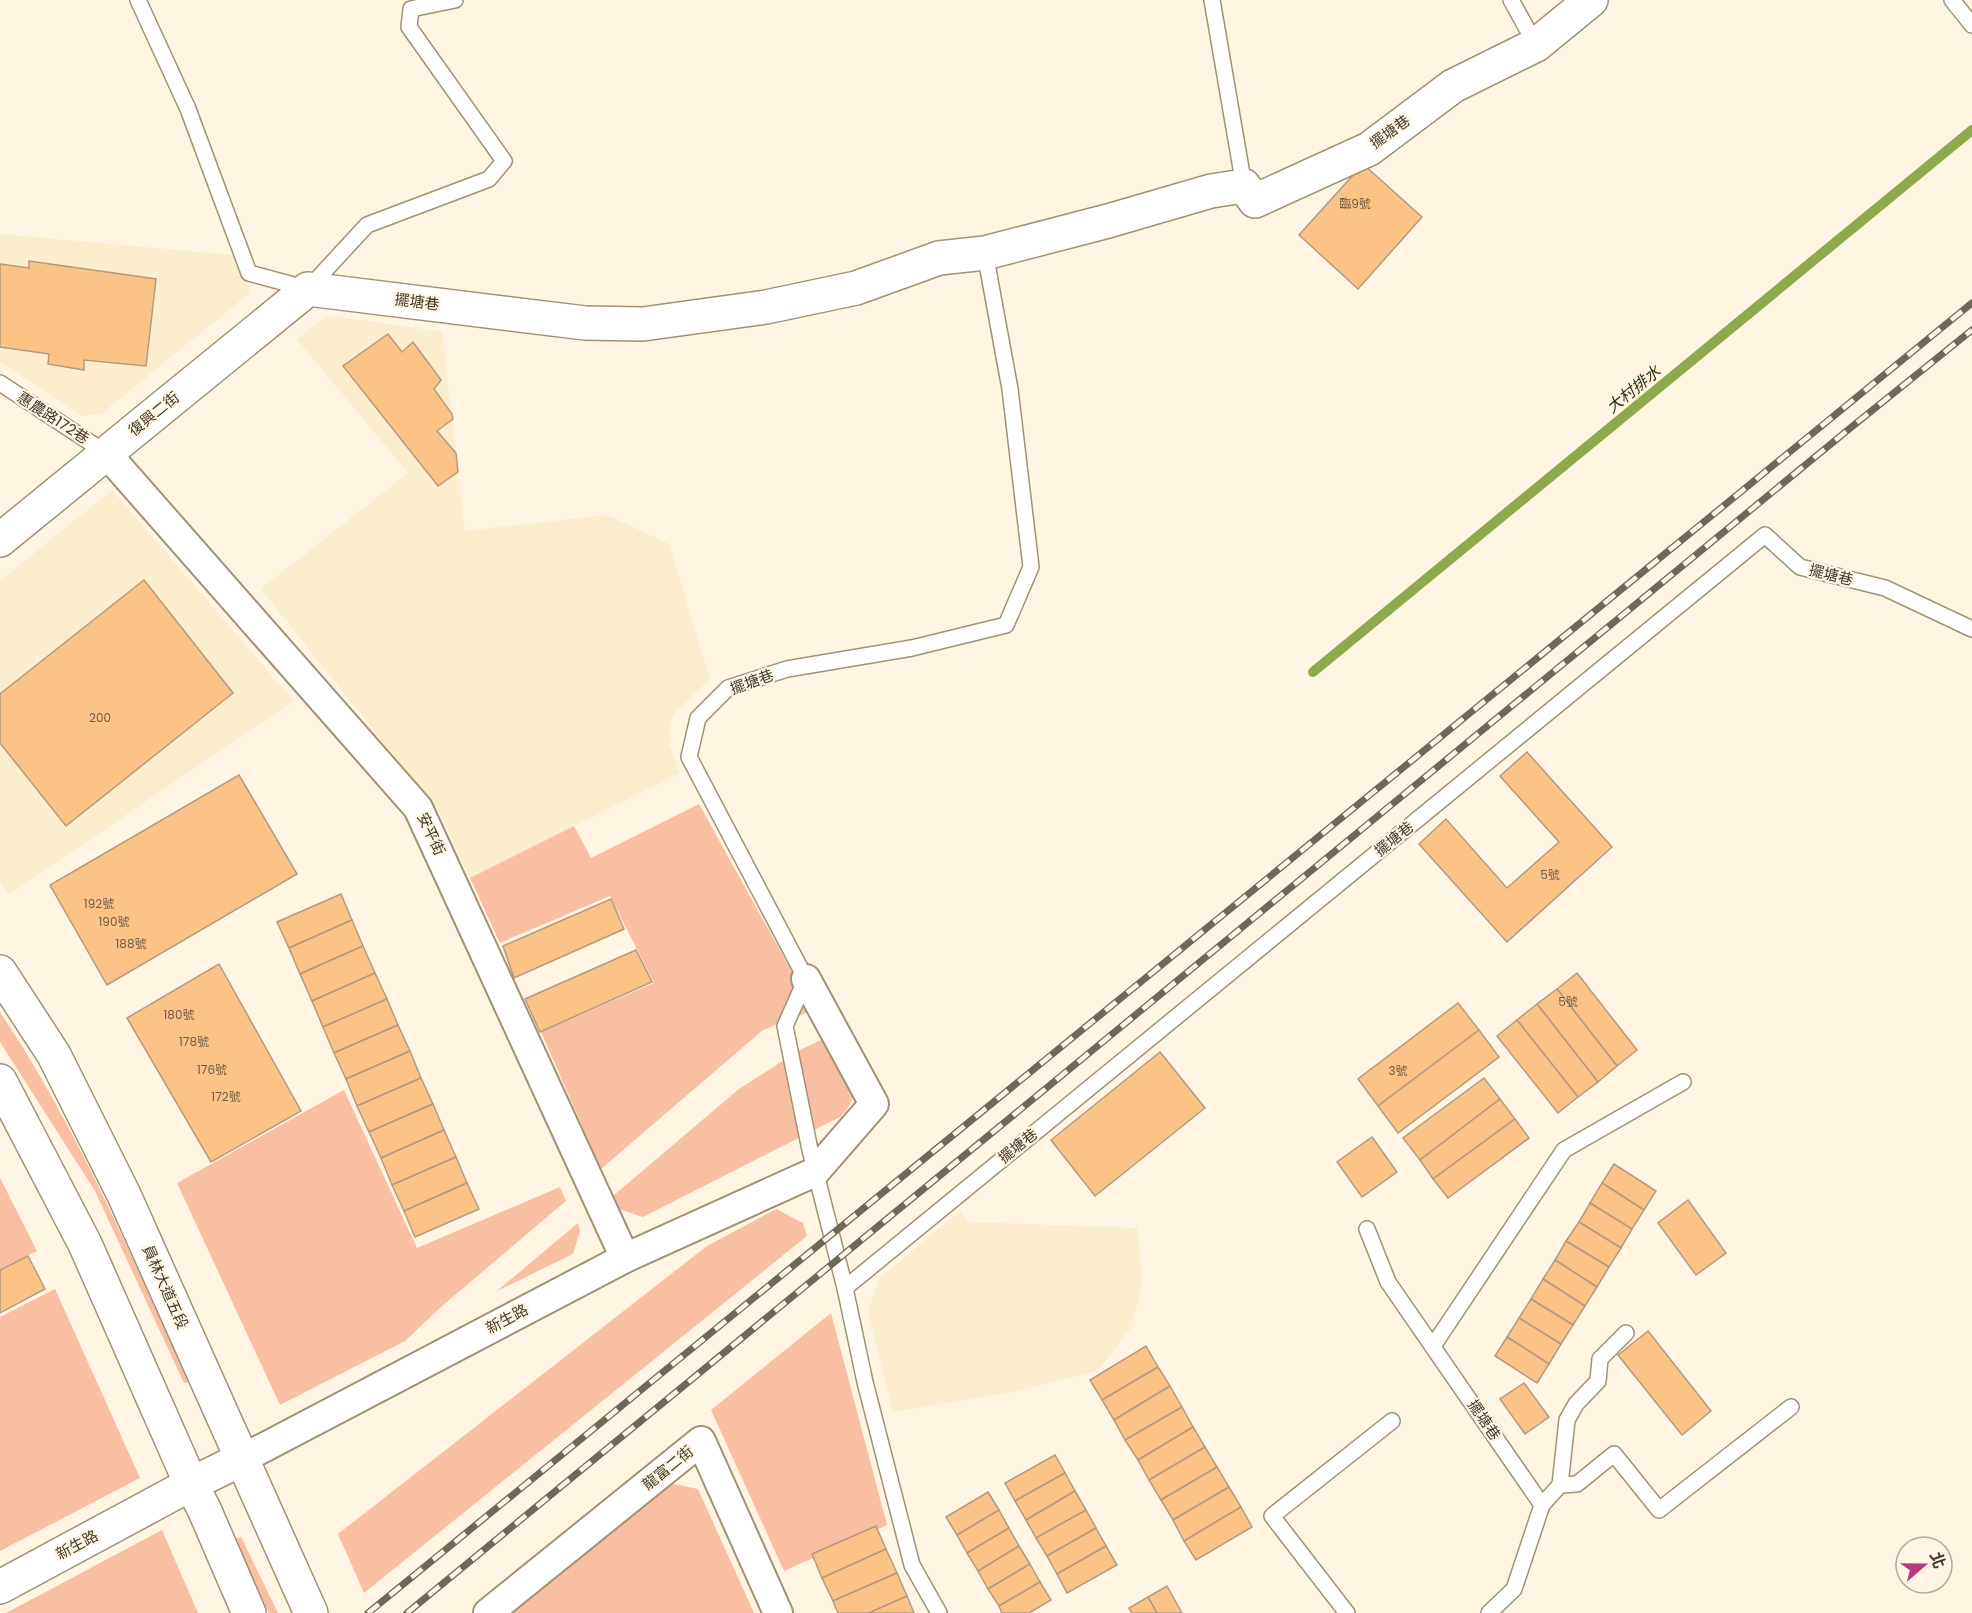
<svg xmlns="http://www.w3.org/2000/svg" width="1972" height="1613" viewBox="0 0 1972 1613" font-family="Poppins,'Noto Sans TC',sans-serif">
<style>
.built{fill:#fcedcc}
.green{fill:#f9bfa2}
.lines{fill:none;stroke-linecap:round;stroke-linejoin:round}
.stream{stroke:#8eaa4c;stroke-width:10}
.building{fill:#fcc387;stroke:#b49a81;stroke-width:1.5}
.service-casing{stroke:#a19274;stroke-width:18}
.minor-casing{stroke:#a19274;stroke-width:32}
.tertiary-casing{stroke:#a19274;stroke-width:36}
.secondary-casing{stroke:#a19274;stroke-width:36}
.service{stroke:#fff;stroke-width:15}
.minor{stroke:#fff;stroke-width:28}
.tertiary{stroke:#fff;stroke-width:33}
.secondary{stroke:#fff;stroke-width:33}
.rail-casing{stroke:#6f6859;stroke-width:7}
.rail{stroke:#fff5e2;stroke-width:4.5;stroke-dasharray:14;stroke-linecap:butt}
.labels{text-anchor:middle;stroke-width:4.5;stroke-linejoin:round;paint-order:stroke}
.number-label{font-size:12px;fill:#705d44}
.street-label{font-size:15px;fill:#413b2e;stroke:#fff5e2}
.water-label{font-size:16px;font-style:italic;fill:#28330b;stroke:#fff5e2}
</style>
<rect width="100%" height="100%" fill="#fff5e2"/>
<!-- built -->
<g class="built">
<path d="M0,234l233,21 18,37 -150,122 -18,2 -83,-54z"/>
<path d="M328,315l114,17 23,199 142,-16 62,29 41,135 -36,35 -3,8 -2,22 11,29 -210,105 -30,-65 -179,-224 147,-116 -111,-134z"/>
<path d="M112,490l182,211 -285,193 -9,-13v-300z"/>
<path d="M961,1210l7,12 169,6 4,37v25l-10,38 -33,43 -90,22 -115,19 -25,-102 12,-32z"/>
</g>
<!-- green -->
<g class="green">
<path d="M699,804l114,206 -50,20 -162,139 -60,-137 113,-49 -44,-87 -110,47 -30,-65 104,-52 17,32z"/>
<path d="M0,1012c77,115 131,244 189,370l-5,1 -89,-192 -95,-149z"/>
<path d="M827,1037c6,11 25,48 25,59 0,8 -6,15 -12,21l-197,100 -24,-8 -6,-13 126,-107 59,-38z"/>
<path d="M344,1090l73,158 143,-61 6,14 -124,105 -37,35 -125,64 -103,-222z"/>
<path d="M0,1178l37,73 -37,18z"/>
<path d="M776,1209l27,14 4,13 -443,357 -26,-59 369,-288z"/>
<path d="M578,1223l2,8 -7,23 -76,37z"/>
<path d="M55,1289l85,189 -140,73v-234z"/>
<path d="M831,1313l56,212 -103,46 -73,-161z"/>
<path d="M669,1483l29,6 56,124h-245z"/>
<path d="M162,1530l36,83h-192z"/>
<path d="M241,1537l37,76h-9l-34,-74z"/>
</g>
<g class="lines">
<!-- stream -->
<path class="stream" d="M1313,672l659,-542"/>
</g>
<!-- building -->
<g class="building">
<path d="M1363,164l59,53 -64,72 -59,-54z"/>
<path d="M29,261l127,18 -10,87 -62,-6v10l-36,-6 1,-10 -49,-7v-83l29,4z"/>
<path d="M388,334l14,18 11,-10 28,38 -7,9 18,25 1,5 -16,12 19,22 2,19 -20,14 -95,-120z"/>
<path d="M144,580l89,113 -167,133 -66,-83v-49z"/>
<path d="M1527,752l85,95 -105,95 -88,-98 27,-25 61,69 52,-46 -59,-66z"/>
<path d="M239,775l58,99 -190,111 -57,-100z"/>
<path d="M341,894l11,26 -63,28 -12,-26z"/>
<path d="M611,899l13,30 -110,49 -11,-32z"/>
<path d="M352,920l11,26 -63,28 -11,-26z"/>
<path d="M363,946l12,27 -63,28 -12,-27z"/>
<path d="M636,950l16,32 -112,50 -15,-33z"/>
<path d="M219,964l82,147 -90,51 -84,-144z"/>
<path d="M375,973l12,26 -64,28 -11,-26z"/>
<path d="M1577,973l60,77 -20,16 -60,-77z"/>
<path d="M1557,989l60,77 -19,16 -61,-78z"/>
<path d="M387,999l11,26 -64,28 -11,-26z"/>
<path d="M1458,1003l21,27 -101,76 -20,-27z"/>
<path d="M1537,1004l61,78 -20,15 -61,-77z"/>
<path d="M1517,1020l61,77 -20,16 -61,-77z"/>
<path d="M398,1025l12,26 -64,28 -12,-26z"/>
<path d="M1479,1030l20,27 -101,76 -20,-27z"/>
<path d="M410,1051l11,27 -64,28 -11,-27z"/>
<path d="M1160,1052l45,56 -110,88 -44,-56z"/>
<path d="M421,1078l12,26 -64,28 -12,-26z"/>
<path d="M1484,1078l16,21 -80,61 -17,-22z"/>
<path d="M1500,1099l15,20 -82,60 -13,-19z"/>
<path d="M433,1104l11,26 -63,28 -12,-26z"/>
<path d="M1515,1119l14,19 -81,60 -15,-19z"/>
<path d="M444,1130l12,27 -64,28 -11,-27z"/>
<path d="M1372,1137l25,35 -35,25 -25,-35z"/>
<path d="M456,1157l11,26 -63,28 -12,-26z"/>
<path d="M1614,1164l42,27 -12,19 -42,-27z"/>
<path d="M467,1183l12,26 -64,28 -11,-26z"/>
<path d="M1602,1183l42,27 -12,19 -42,-26z"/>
<path d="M1688,1200l38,53 -30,22 -38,-52z"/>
<path d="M1590,1203l42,26 -11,19 -42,-26z"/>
<path d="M1579,1222l42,26 -12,19 -43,-26z"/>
<path d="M1566,1241l43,26 -12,20 -42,-27z"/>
<path d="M28,1256l17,33 -45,24v-43z"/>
<path d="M1555,1260l42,27 -12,19 -42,-27z"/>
<path d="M1543,1279l42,27 -12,19 -42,-26z"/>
<path d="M1531,1299l42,26 -12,19 -42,-26z"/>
<path d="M1519,1318l42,26 -12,20 -42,-27z"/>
<path d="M1648,1331l63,80 -29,24 -64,-80z"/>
<path d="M1507,1337l42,27 -12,19 -42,-27z"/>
<path d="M1146,1346l12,21 -56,33 -12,-20z"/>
<path d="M1158,1367l12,19 -56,34 -12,-20z"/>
<path d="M1524,1383l25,34 -24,17 -25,-35z"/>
<path d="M1170,1386l12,21 -57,33 -11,-20z"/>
<path d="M1182,1407l11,20 -55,33 -13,-20z"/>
<path d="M1193,1427l12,20 -56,33 -11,-20z"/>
<path d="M1205,1447l12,20 -56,33 -12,-20z"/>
<path d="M1055,1455l10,18 -50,28 -10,-18z"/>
<path d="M1217,1467l12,20 -56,33 -12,-20z"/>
<path d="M1065,1473l10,18 -49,29 -11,-19z"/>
<path d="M1229,1487l12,20 -57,34 -11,-21z"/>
<path d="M1075,1491l11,19 -50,28 -10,-18z"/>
<path d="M988,1492l11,18 -42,25 -11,-18z"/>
<path d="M1241,1507l11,20 -56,33 -12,-19z"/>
<path d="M999,1510l10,18 -42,25 -10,-18z"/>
<path d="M1086,1510l10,18 -49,28 -11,-18z"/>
<path d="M876,1526l10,23 -64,29 -10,-24z"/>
<path d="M1009,1528l10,18 -41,25 -11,-18z"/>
<path d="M1096,1528l10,18 -49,28 -10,-18z"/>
<path d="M1019,1546l11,18 -42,25 -10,-18z"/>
<path d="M1106,1546l11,19 -50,28 -10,-19z"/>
<path d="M886,1549l11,24 -64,28 -11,-23z"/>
<path d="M1030,1564l10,18 -41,24 -11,-17z"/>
<path d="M897,1573l10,23 -38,17h-31l-5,-12z"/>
<path d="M1040,1582l11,18 -22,13h-27l-3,-7z"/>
<path d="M1167,1586l15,27h-25l-9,-16z"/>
<path d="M907,1596l7,17h-45z"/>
<path d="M1148,1597l9,16h-25l-3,-5z"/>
</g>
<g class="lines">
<defs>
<g id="service">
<path d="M138,0l50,109 61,164 59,16 59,-64 122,-46 15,-18 -95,-134 2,-18 44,-9"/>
<path d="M1212,0l32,186"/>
<path d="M1511,0l25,45"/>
<path d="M1952,0l20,25"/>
<path d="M0,383l106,70"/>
<path d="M1367,1229l21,53 154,223 -28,84 -25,24"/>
<path d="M845,1288l920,-753 35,32 85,21 87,41"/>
<path d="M1433,1346l131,-196 119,-68"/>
<path d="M1560,1485l17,-1 37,-30 45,56 132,-103"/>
<path d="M1542,1505l18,-20 7,-65 9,-16 22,-23 2,-22 26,-26"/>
<path d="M939,1613l-27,-48 -47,-183 -20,-94 -35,-138 -25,-124 21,-47 -117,-222 9,-39 30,-30 59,-19 125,-21 94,-23 25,-58 -21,-178 -25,-136"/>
<path d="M1347,1613l-75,-97 120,-95"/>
</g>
<g id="minor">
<path d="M106,453l312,355 207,450"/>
<path d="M242,1459l383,-201 190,-86 59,-68 -68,-125"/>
<path d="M488,1613l213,-172 77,172"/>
</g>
<g id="tertiary">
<path d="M0,540l308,-251 277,34 58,1 123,-17 90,-19 83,-30 46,-5 123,-32 103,-30 33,-5 11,15 114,-52 84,-63 83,-41 55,-45"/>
<path d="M0,1587l191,-103 51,-25"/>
</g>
<g id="secondary">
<path d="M0,972l54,83 70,140 187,418"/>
<path d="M0,1081l85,163 106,240 13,25 45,104"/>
</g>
</defs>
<!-- service casing -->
<use href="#service" class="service-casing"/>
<!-- minor casing -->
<use href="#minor" class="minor-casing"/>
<!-- tertiary casing -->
<use href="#tertiary" class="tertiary-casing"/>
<!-- secondary casing -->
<use href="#secondary" class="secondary-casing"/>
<!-- service -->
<use href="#service" class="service"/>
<!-- minor -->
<use href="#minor" class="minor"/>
<!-- tertiary -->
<use href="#tertiary" class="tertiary"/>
<!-- secondary -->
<use href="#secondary" class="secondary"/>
<defs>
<g id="rail">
<path d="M368,1613l1604,-1310"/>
<path d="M407,1613l1447,-1188 118,-95"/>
</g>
</defs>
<!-- rail casing -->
<use href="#rail" class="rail-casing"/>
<!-- rail -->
<use href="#rail" class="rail"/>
</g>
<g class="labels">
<!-- number labels -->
<g class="number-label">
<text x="1355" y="208">臨9號</text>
<text x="100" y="722">200</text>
<text x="1550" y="879">5號</text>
<text x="99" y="908">192號</text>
<text x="114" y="926">190號</text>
<text x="131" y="948">188號</text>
<text x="1568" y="1006">5號</text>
<text x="179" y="1019">180號</text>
<text x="194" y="1046">178號</text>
<text x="212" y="1074">176號</text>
<text x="1398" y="1075">3號</text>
<text x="226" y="1101">172號</text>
</g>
<!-- street labels -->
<g class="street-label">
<text transform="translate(1390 132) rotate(-36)" y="5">擺塘巷</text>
<text transform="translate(417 302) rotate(7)" y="5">擺塘巷</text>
<text transform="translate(154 414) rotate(-39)" y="5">復興二街</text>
<text transform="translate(53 418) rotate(33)" y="5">惠農路172巷</text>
<text transform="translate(1831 575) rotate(14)" y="5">擺塘巷</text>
<text transform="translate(752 682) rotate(-20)" y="5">擺塘巷</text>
<text transform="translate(431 834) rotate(65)" y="5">安平街</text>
<text transform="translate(1394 839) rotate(-39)" y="5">擺塘巷</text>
<text transform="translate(1018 1146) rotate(-39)" y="5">擺塘巷</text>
<text transform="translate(165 1287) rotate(66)" y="5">員林大道五段</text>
<text transform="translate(507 1319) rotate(-28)" y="5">新生路</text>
<text transform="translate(1484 1420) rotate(56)" y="5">擺塘巷</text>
<text transform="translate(668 1468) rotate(-39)" y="5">龍富二街</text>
<text transform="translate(77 1545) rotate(-28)" y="5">新生路</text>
</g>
<!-- water labels -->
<g class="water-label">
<text transform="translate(1633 389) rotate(-39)" y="6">大村排水</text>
</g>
</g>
<!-- north arrow -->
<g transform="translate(1924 1565) rotate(70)"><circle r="28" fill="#fff5e2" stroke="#b3ab9a" stroke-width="1.5"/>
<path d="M0-4.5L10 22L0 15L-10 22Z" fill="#bb387f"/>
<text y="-9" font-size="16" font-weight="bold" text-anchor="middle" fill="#413b2e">北</text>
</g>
</svg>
